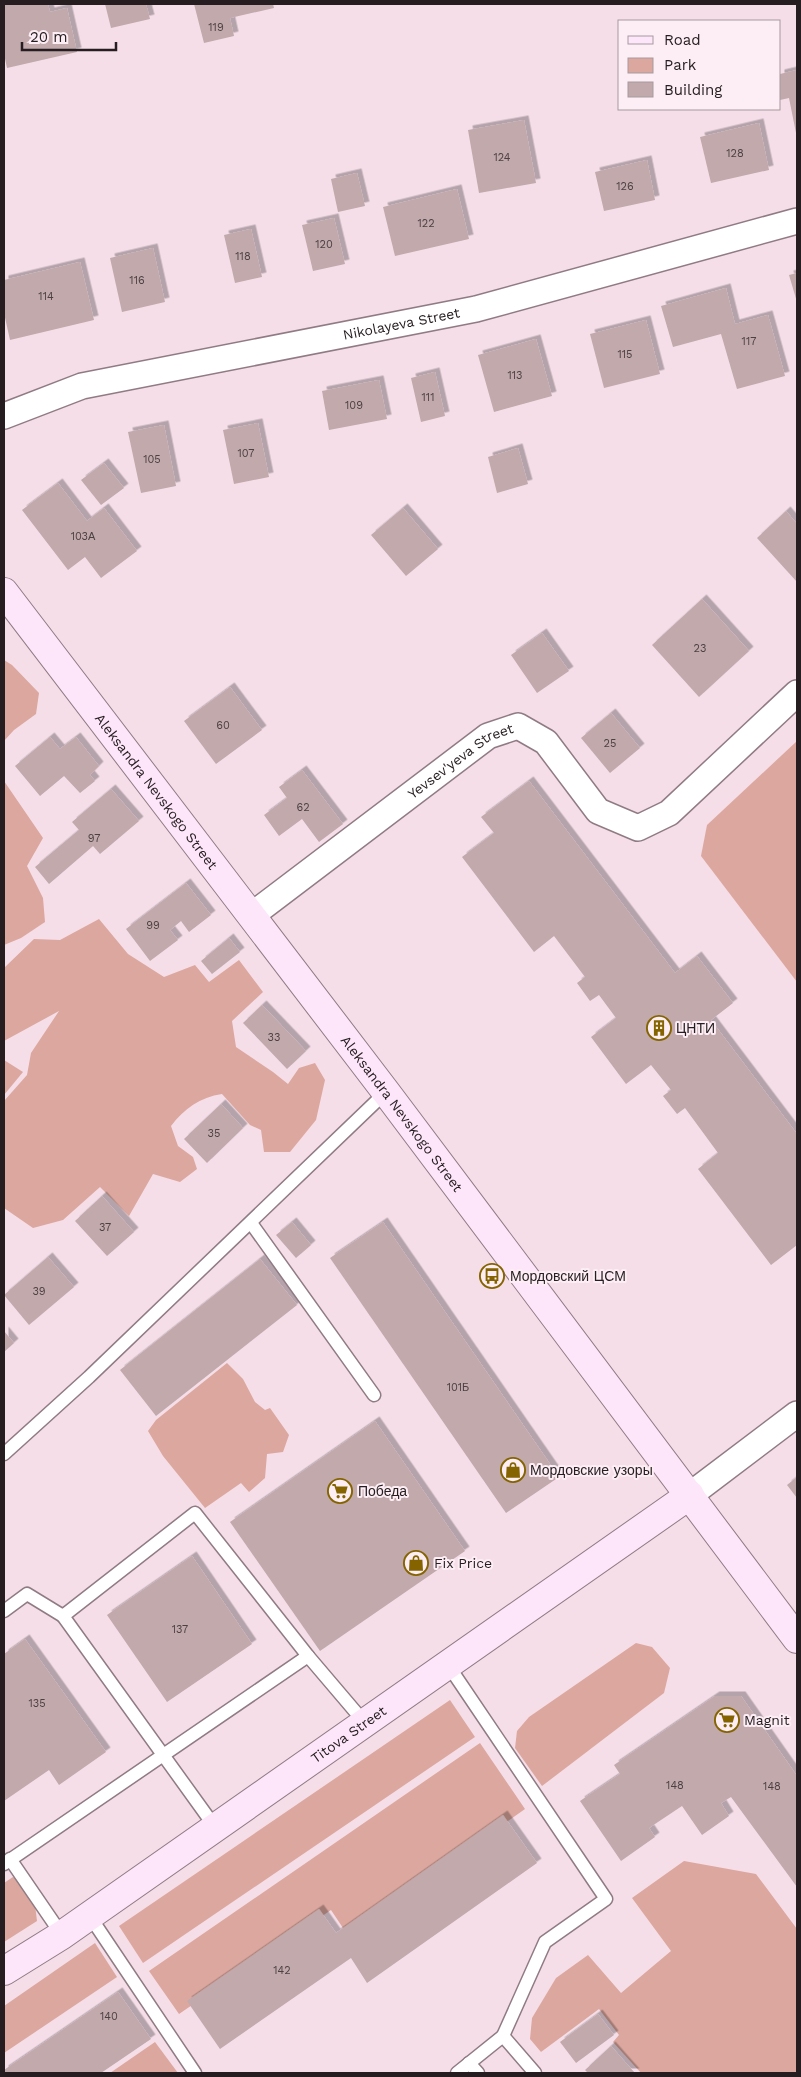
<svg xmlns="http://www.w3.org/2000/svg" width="801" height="2077" viewBox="0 0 801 2077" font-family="'Work Sans',sans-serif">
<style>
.green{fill:#dca79e}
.building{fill:#c1a9ac;filter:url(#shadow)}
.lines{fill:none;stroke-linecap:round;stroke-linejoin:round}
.service-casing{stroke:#907b84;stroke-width:15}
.minor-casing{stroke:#907b84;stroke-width:28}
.secondary-casing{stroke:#907b84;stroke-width:30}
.service{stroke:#fff;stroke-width:12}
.minor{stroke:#fff;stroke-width:25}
.secondary{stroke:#fde6f9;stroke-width:28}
.labels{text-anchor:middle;stroke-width:4;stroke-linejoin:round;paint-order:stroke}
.number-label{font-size:11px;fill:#4c4043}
.street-label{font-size:14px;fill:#251d20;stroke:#fceef4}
.poi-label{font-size:14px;fill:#251d20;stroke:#fceef4;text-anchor:start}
</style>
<defs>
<filter id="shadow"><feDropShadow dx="4.5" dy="-4.5" stdDeviation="0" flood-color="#0004"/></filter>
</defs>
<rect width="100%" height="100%" fill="#f5dee8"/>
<!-- green -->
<g class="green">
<path d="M4,660l8,5 27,28 -3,21 -22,16 -10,11z"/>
<path d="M797,741v241l-96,-126 6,-31z"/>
<path d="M4,781l39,57 -16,28 16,32 2,24 -24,16 -17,7z"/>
<path d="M99,919l29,35 36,23 31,-12 14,17 30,-22 24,32 -31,29 4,26 37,25 15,12 11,-16 16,-5 10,17 -9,40 -26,32h-26l-3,-22 -11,-5 -28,-31c-22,3 -38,15 -51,32l7,20 15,11 4,12 -17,13 -27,-8 -24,42 -29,-29 -37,33 -30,8 -29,-20v-107l23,-26 4,-22 28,-42 -55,30v-73l30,-29 26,1z"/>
<path d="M4,1060l19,12 -19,23z"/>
<path d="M227,1363l16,16 12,23 10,8 5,-2 19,27 -6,17 -16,2 -2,24 -16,14 -8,-9 -36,25 -42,-52 -15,-25 8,-11z"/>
<path d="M636,1643l16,4 18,21 -6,25 -122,93 -27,-38 2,-17 12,-14z"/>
<path d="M450,1700l25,37 -332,226 -24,-37z"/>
<path d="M480,1743l45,66 -178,125 -16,-24 -152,104 -30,-43z"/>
<path d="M684,1861l72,13 41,55v144h-156l-28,-31 6,-7 -20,-26 -58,43 -11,-13 2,-21 24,-40 32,-23 33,38 50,-42 -39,-53z"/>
<path d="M13,1877l6,3 16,25 2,16 -33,21v-59z"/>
<path d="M95,1943l22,34 -113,76v-47z"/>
<path d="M155,2042l23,31h-68z"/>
</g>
<!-- building -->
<g class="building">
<path d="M4,4h44l2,8 17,-4 10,44 -70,16 -3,-14z"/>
<path d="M105,4h41l4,15 -39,9z"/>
<path d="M194,4h79l1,4 -44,10 4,18 -30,7z"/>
<path d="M797,70v63h-1l-7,-35 -9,2v-26z"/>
<path d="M524,120l12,63 -57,10 -11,-63z"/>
<path d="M759,123l10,47 -58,13 -11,-46z"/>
<path d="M647,160l8,40 -51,11 -9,-39z"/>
<path d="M357,173l8,33 -27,6 -7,-33z"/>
<path d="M457,189l12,50 -74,17 -12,-49z"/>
<path d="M334,218l11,46 -32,7 -11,-46z"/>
<path d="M251,229l11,48 -27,6 -11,-48z"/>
<path d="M153,248l12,54 -43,10 -12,-54z"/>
<path d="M80,262l14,58 -84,20 -6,-27v-33z"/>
<path d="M797,273v29l-8,-27z"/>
<path d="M726,288l9,36 33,-9 17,61 -48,13 -16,-55 -48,13 -12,-41z"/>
<path d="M646,320l14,54 -56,14 -14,-54z"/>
<path d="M536,339l16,57 -58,16 -16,-57z"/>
<path d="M435,372l10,44 -24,6 -10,-44z"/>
<path d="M379,380l8,39 -58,11 -7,-39z"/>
<path d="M258,423l11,54 -35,7 -11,-54z"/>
<path d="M164,425l12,61 -35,7 -13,-61z"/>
<path d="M518,448l10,36 -31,9 -9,-36z"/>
<path d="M104,463l20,25 -23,17 -20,-25z"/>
<path d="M58,483l29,38 17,-13 33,43 -36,27 -16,-21 -17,13 -46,-60z"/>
<path d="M403,508l35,41 -32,27 -35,-41z"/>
<path d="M786,511l11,13v58l-40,-44z"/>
<path d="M702,599l47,52 -50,46 -47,-52z"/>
<path d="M542,633l27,38 -32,22 -26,-38z"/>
<path d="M230,687l32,43 -46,34 -32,-43z"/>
<path d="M611,713l29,35 -30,25 -29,-35z"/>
<path d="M50,737l10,12 16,-12 23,29 -9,9 5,6 -15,12 -16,-17 -24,20 -25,-30z"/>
<path d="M302,770l41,54 -24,18 -17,-23 -23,17 -15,-21 23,-17 -8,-11z"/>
<path d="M529,781l146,192 22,-17 36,47 -22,17 86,114v111l-26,20 -73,-96 20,-16 -33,-45 -8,6 -14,-18 8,-6 -20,-25 -25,19 -35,-47 25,-19 -17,-23 -9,6 -13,-18 8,-6 -31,-41 -20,16 -72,-95 32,-24 -13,-16z"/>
<path d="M111,789l28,32 -39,33 -7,-8 -44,38 -14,-17 44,-37 -7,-8z"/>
<path d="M186,883l25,32 -22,17 -8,-11 -11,9 8,10 -28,21 -24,-32z"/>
<path d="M229,938l11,14 -28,22 -11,-13z"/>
<path d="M262,1005l44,46 -19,18 -44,-46z"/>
<path d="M221,1104l22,24 -36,35 -23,-24z"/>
<path d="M102,1196l32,36 -27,24 -32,-35z"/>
<path d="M292,1222l19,23 -15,13 -20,-23z"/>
<path d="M383,1222l176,255 -53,36 -176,-255z"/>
<path d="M48,1257l26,30 -45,38 -25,-30z"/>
<path d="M260,1259l37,46 -141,111 -36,-46z"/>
<path d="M4,1331l10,12 -10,9z"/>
<path d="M375,1421l90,130 -145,100 -90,-129z"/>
<path d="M797,1477v21l-10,-13z"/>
<path d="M192,1556l60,88 -85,58 -60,-87z"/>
<path d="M25,1639l81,113 -47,33 -10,-15 -45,31v-147z"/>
<path d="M715,1696h26l56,80v111l-66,-90 -10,6 8,13 -27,19 -20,-29 -33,22 6,9 -34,24 -41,-60 40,-27 -6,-9z"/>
<path d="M503,1815l34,48 -170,120 -16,-25 -131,91 -33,-48 132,-92 17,24z"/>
<path d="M118,1992l33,47 -50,34h-97v-3z"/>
<path d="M598,2014l16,21 -38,28 -16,-21z"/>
<path d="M611,2046l14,16 10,11h-47l-3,-3z"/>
</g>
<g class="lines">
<defs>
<g id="service">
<path d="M251,1223l123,172"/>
<path d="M4,1454l85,-77 297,-285"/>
<path d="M4,1611l23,-17 36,22 132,-103 113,143 -304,208"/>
<path d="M63,1616l152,211"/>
<path d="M308,1656l57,67"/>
<path d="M448,1665l158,234 -61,43 -42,94"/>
<path d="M10,1859l52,76"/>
<path d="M89,1915l106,158"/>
<path d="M469,2063l9,10"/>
<path d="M457,2073l46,-37 32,37"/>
</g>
<g id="minor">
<path id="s1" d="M4,416l78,-30 394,-77 321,-88"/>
<path id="s2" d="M252,915l236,-179 30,-10 28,16 52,69 40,17 31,-15 128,-120"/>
<path d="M690,1495l107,-81"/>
</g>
<g id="secondary">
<path id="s3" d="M4,592l382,500 411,547"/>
<path id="s4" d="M4,1971l58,-36 628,-440"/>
</g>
</defs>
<!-- service casing -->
<use href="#service" class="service-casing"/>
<!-- minor casing -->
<use href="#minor" class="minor-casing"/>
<!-- secondary casing -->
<use href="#secondary" class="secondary-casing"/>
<!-- service -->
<use href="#service" class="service"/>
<!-- minor -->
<use href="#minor" class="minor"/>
<!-- secondary -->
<use href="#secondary" class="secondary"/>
</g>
<!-- icons -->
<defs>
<symbol id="building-ring" viewBox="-11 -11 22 22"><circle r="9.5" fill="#fceef4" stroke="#856400" stroke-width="1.5"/><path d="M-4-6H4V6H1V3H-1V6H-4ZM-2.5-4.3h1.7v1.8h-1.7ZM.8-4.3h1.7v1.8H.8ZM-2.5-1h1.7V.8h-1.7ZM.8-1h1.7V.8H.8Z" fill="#856400"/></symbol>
<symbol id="bus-ring" viewBox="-11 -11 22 22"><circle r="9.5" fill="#fceef4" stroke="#856400" stroke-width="1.5"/><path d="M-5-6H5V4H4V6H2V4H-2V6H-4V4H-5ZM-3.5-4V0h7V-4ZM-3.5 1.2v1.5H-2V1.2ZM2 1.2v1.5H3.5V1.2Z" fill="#856400"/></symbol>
<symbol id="shop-ring" viewBox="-11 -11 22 22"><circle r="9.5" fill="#fceef4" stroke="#856400" stroke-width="1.5"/><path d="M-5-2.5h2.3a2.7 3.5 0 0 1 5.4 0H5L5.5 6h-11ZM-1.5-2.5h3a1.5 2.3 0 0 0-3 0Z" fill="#856400"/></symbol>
<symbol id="supermarket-ring" viewBox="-11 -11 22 22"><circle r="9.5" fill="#fceef4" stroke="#856400" stroke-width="1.5"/><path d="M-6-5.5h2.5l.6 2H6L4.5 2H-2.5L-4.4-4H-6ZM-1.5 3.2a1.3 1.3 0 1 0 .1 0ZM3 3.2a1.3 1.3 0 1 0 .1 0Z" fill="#856400"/></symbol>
</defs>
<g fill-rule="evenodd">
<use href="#building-ring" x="645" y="1014" width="28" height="28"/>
<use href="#bus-ring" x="478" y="1262" width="28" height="28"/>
<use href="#shop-ring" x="499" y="1456" width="28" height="28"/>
<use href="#supermarket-ring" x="326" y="1477" width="28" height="28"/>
<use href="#shop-ring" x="402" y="1549" width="28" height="28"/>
<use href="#supermarket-ring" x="713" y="1706" width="28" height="28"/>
</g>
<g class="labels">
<!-- number labels -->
<g class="number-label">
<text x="216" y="31">119</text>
<text x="735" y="157">128</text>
<text x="502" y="161">124</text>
<text x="625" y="190">126</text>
<text x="426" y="227">122</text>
<text x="324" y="248">120</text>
<text x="243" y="260">118</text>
<text x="137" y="284">116</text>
<text x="46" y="300">114</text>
<text x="749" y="345">117</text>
<text x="625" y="358">115</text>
<text x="515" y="379">113</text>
<text x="428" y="401">111</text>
<text x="354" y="409">109</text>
<text x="246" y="457">107</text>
<text x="152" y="463">105</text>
<text x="83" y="540">103А</text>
<text x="700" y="652">23</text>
<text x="223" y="729">60</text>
<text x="610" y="747">25</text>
<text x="303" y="811">62</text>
<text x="94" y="842">97</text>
<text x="153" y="929">99</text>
<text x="274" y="1041">33</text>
<text x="214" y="1137">35</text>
<text x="105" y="1231">37</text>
<text x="39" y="1295">39</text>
<text x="458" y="1391">101Б</text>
<text x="180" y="1633">137</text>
<text x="37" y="1707">135</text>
<text x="675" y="1789">148</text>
<text x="772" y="1790">148</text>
<text x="282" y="1974">142</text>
<text x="109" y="2020">140</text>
</g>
<!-- street labels -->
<g class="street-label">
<text dy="5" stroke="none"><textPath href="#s1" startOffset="409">Nikolayeva Street</textPath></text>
<text dy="5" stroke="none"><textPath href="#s2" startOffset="260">Yevsev'yeva Street</textPath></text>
<text dy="5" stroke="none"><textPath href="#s3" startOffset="251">Aleksandra Nevskogo Street</textPath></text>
<text dy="5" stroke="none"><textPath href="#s3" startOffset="656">Aleksandra Nevskogo Street</textPath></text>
<text dy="5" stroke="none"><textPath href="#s4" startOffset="418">Titova Street</textPath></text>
</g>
<!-- poi labels -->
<g class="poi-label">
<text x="676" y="1033">ЦНТИ</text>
<text x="510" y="1281">Мордовский ЦСМ</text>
<text x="530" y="1475">Мордовские узоры</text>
<text x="358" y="1496">Победа</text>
<text x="434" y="1568">Fix Price</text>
<text x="744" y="1725">Magnit</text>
</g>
</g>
<!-- border -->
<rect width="801" height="2077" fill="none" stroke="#251d20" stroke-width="10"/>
<!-- legend -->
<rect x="618" y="20" width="162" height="90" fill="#fceef4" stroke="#a69a9f"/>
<rect x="628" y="36" width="25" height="8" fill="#fde6f9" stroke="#a69a9f"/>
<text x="664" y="45" font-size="15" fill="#251d20">Road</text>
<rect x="628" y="58" width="25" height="15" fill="#dca79e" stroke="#a69a9f"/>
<text x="664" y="70" font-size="15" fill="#251d20">Park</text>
<rect x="628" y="82" width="25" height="15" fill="#c1a9ac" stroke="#a69a9f"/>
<text x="664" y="95" font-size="15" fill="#251d20">Building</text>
<!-- scale -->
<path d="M22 42v8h94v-8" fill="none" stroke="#251d20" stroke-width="2.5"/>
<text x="30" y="42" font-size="15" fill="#251d20" stroke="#fceef4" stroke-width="4" paint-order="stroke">20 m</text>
</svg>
